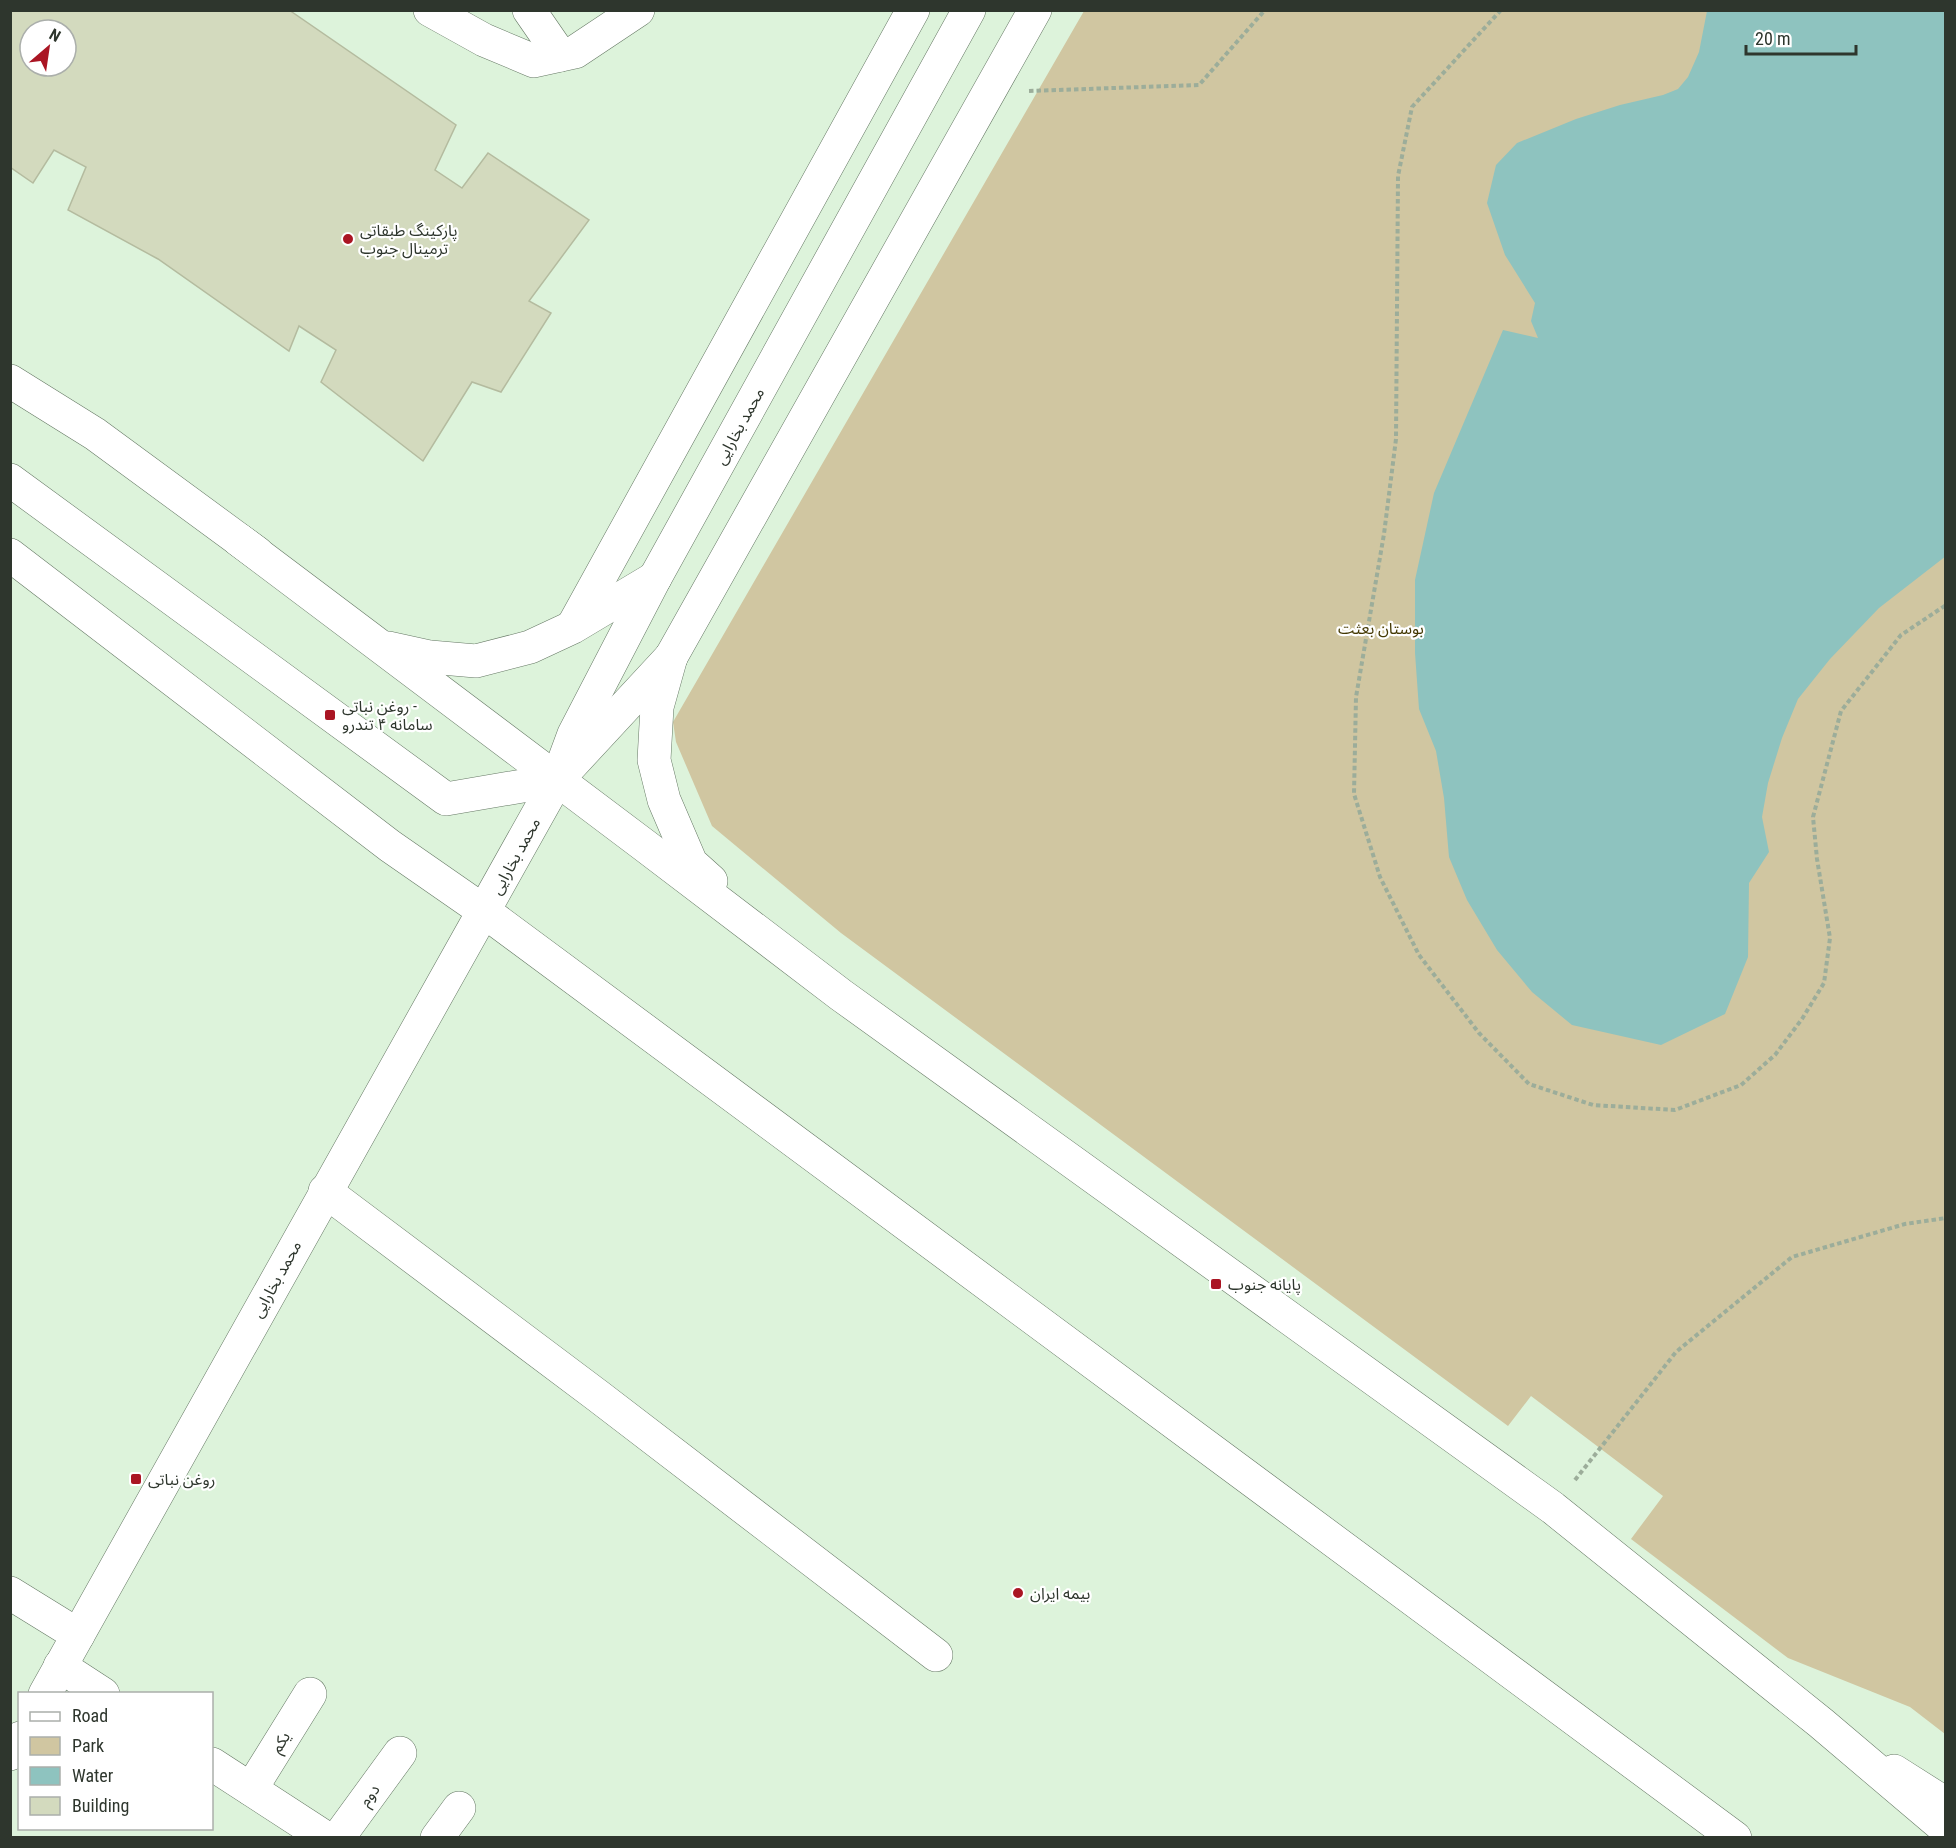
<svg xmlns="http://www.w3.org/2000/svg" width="1956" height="1848" viewBox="0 0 1956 1848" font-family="'Roboto Condensed','Noto Sans Arabic',sans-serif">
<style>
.green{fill:#d0c6a1}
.water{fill:#8ec3bf}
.building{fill:#d3dabe;stroke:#b4bb9f;stroke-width:1.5;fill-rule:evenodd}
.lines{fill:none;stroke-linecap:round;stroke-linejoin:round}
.minor-casing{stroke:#657864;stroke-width:34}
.major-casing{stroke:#657864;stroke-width:34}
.highway-casing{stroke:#657864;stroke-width:34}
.path{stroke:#9cad9a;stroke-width:4;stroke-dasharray:4.5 3;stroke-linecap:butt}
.minor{stroke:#fff;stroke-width:33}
.major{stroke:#fff;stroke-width:33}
.highway{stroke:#fff;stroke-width:33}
.poi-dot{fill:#aa1523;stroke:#fff;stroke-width:2}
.labels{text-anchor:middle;stroke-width:4.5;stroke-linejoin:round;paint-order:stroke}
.poi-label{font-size:16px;fill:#2e362d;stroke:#fff;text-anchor:start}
.street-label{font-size:16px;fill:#2e362d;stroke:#fff}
.park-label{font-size:16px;fill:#443903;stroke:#fff}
</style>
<rect width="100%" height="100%" fill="#ddf3db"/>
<!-- green -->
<path class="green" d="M1084,11h861v1723l-35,-27 -122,-49 -157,-119 32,-43 -132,-100 -23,30 -667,-493 -129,-107 -36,-84 -3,-20z"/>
<!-- water -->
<path class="water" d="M1707,11h238l1,545 -67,52 -49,51 -32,40 -16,39 -14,45 -6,34 7,35 -20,31 -1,74 -23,57 -64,31 -89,-20 -40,-33 -35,-42 -30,-50 -18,-43 -5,-59 -8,-47 -17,-42 -4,-56v-73l19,-87 69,-163 35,8 -7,-17 4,-18 -30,-48 -18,-52 9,-38 21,-22 59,-24 44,-14 43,-10 15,-6 10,-12 11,-25z"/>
<!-- building -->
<path class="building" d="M10,10h279l167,115 -21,45 27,18 26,-35 101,67 -60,81 22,12 -50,79 -29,-10 -49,79 -102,-79 15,-32 -37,-24 -10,25 -131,-92 -90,-49 18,-43 -32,-17 -21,33 -23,-16zM30,30h36v36h-36z"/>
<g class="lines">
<defs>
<g id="minor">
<path d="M430,10l54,30 50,21 41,-9 63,-42"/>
<path d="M529,10l31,45"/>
<path d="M10,480l436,319 111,-19 114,-123"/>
<path d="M325,1191l273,205 338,259"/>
<path d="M10,1593l68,42"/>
<path d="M60,1666l43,28"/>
<path d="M212,1764l114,74"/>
<path d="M1894,1771l52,33"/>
<path d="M251,1789l59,-95"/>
<path d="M338,1838l62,-85"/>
<path d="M437,1838l22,-30"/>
</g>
<g id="major">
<path d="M671,657l364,-647"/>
<path d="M45,1694l512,-914 17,-46 81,-156 314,-568"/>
<path d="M10,1754l10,-16"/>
</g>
<g id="highway">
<path d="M10,381l85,53 162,119"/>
<path d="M239,540l405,305 197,150 712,513 268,215 125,106"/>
<path d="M10,555l380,291 95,66 1250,926"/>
<path d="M573,626l340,-616"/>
<path d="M389,648l41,9 46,4 54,-14 43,-20 82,-49"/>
<path d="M671,657l-14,50 -3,53 10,40 27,63 20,18"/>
</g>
</defs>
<!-- minor casing -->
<use href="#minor" class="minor-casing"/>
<!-- major casing -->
<use href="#major" class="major-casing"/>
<!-- highway casing -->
<use href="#highway" class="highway-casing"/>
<!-- path -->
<g class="path">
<path d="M1501,10l-89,97 -14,69 -2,263 -12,95 -28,163 -2,97 26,83 39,78 60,78 50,51 64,21 82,5 66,-25 34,-30 27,-36 22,-36 6,-45 -13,-79 -4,-42 28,-106 60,-76 45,-30"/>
<path d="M1029,91l170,-6 66,-75"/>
<path d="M1575,1480l101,-128 116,-95 113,-33 41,-6"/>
</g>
<!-- minor -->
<use href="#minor" class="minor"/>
<!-- major -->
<use href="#major" class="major"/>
<!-- highway -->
<use href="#highway" class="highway"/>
</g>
<!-- markers -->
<g class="poi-dot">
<circle cx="348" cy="239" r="6"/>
<rect x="324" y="709" width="12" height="12" rx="3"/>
<rect x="1210" y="1278" width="12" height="12" rx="3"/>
<rect x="130" y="1473" width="12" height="12" rx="3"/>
<circle cx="1018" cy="1593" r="6"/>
</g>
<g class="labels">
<!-- poi labels -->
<g class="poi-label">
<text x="360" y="236">پارکینگ طبقاتی<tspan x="360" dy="18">ترمینال جنوب</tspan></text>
<text x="342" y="712">روغن نباتی -<tspan x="342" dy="18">سامانه ۴ تندرو</tspan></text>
<text x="1228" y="1290">پایانه جنوب</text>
<text x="148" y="1485">روغن نباتی</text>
<text x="1030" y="1599">بیمه ایران</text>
</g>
<!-- street labels -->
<g class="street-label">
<text transform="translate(739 426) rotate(-61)" y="6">محمد بخارایی</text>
<text transform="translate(515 856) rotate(-61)" y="6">محمد بخارایی</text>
<text transform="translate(276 1279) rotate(-61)" y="6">محمد بخارایی</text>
<text transform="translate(280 1742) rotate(-58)" y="6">یکم</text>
<text transform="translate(369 1795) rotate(-54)" y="6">دوم</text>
</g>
<!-- park labels -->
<g class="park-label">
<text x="1381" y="634">بوستان بعثت</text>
</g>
</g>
<!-- border -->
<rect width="1956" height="1848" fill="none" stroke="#2e362d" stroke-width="24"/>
<!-- legend -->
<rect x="18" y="1692" width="195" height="138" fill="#ffffff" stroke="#abafab" stroke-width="1.5"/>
<rect x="30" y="1712" width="30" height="9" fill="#ffffff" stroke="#abafab" stroke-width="1.5"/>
<text x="72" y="1722" font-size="18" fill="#2e362d">Road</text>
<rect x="30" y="1737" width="30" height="18" fill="#d0c6a1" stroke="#abafab" stroke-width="1.5"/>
<text x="72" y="1752" font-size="18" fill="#2e362d">Park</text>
<rect x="30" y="1767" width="30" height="18" fill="#8ec3bf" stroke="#abafab" stroke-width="1.5"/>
<text x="72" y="1782" font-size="18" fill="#2e362d">Water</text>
<rect x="30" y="1797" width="30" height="18" fill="#d3dabe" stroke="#abafab" stroke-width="1.5"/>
<text x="72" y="1812" font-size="18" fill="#2e362d">Building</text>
<!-- north arrow -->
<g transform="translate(48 48) rotate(29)"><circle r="28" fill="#ffffff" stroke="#abafab" stroke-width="1.5"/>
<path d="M0-4.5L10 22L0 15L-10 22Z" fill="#aa1523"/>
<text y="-9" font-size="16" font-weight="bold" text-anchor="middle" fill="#2e362d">N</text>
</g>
<!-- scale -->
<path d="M1746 45v9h110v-9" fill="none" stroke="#2e362d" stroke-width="3"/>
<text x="1755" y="45" font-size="18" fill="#2e362d" stroke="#ffffff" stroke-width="4.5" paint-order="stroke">20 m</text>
</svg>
